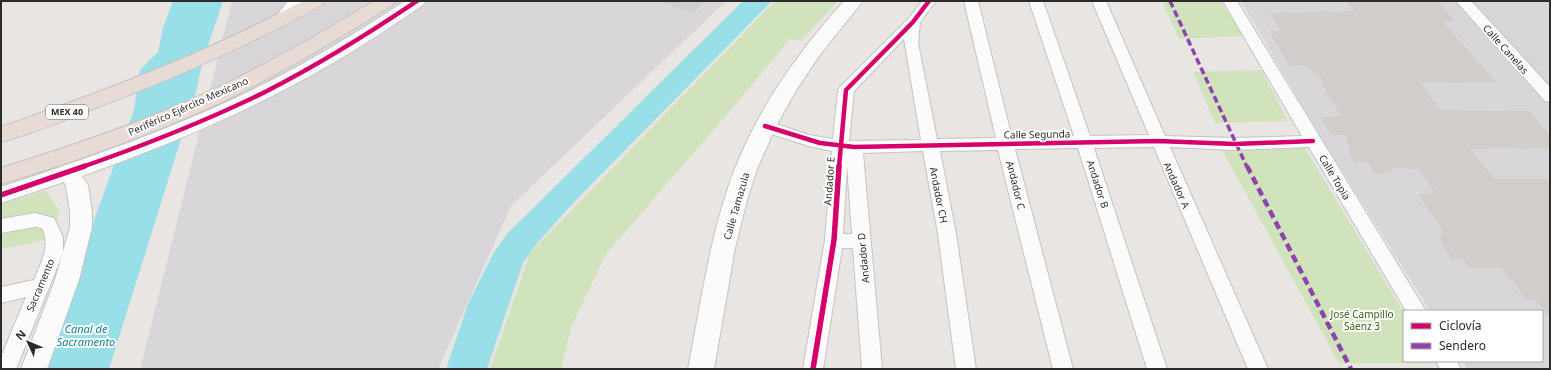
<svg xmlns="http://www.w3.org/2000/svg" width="1551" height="370" viewBox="0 0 1551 370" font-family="'Noto Sans',sans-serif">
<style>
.industrial{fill:#d8d6d9}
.green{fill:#d1e3bc}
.water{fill:#98dfe8}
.building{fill:#d0cdcb}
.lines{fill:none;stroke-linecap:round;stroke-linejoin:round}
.street-casing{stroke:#c4c4c4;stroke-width:2}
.secondary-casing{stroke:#c4c4c4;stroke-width:2}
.highway-casing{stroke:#c5c3c2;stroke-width:2}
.street{fill:#fcfbfb;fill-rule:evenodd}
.secondary{fill:#fcfbfb;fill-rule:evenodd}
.highway{fill:#e8dbd5;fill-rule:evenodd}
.quiet-far1{stroke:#8e44ad;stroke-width:3.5;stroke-dasharray:7 3.5;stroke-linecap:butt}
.quiet{stroke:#8e44ad;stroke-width:4.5;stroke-dasharray:8 4.5;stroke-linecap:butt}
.cycleway-far1-casing{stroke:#fff;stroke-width:6}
.cycleway-casing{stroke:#fff;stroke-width:8}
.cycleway-far1{stroke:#d6006c;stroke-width:4.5}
.cycleway{stroke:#d6006c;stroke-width:5.5}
.labels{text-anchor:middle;stroke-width:4;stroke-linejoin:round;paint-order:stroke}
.shield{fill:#fff;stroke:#6b6b6b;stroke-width:1}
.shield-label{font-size:9px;font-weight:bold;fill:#2b2b2b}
.street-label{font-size:10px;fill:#2b2b2b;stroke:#fff}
.park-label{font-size:10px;fill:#37661d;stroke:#fff}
.water-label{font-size:11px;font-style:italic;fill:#137e98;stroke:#fff}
</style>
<rect width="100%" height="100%" fill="#e8e5e2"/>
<!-- industrial -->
<g class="industrial">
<path d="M232,1h494l-215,205 -73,163h-298z"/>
<path d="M1241,1h309v368h-83l-5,-8h80v-50h-112l-112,-179z"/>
</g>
<!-- green -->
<g class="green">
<path d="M775,1h63l-37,40 -11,-2 -54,65 -130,150 -34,71 -11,44h-71l40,-116z"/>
<path d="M1162,1h58l24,35 -65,3z"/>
<path d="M1261,70l27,51 -73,2 -22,-51z"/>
<path d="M1221,148h84l99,165v48h29l1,2h-95z"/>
<path d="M45,191l15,20 -9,28 -50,10v-45z"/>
</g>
<!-- water -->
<g class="water">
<path d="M173,1h50c-9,29 -21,57 -26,87l-88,281h-69l94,-259 6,-40 18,-18 5,-24z"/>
<path d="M743,1h29l-195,198 -39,43 -15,21 -36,106h-41l22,-65 26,-52 13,-18z"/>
</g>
<!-- building -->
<g class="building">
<path d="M664,1h41l-12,12 -30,-11z"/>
<path d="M1346,1h92l18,21h-13l54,61 -77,-1 20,28 89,1 21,24v13l-80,1 25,30h55v139l-14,-18h-10l-14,-20 -4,-2 -7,-10h-33l-6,-9h-11l-11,-19 3,-9 -25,-37 17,-1 -16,-24 -28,-1 2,4 -18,2 -7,-12h-14l-3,-5 -5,-22h-15l-11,-18 22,-1 -13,-18 -11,-25 -5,-1 -5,-6 -19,-1 -20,-34h12l-11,-18 84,-2z"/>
</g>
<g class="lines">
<defs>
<g id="street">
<path d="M922,1h14l-16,21 -2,21 19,96 59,-1 -32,-137h14l34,137 62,-2 -45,-135h14l47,135 59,-1 -57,-134h14l59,135 70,2 67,-2 -79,-135h14l189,310h-20l-97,-164 -74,3 -65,-3 98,222h-20l-94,-222 -60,1 73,221h-20l-69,-221 -63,1 58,220h-20l-55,-219 -58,1 16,83 20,135h-20l-18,-135 -15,-83 -60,2 19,216h-20l-9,-121h-11l-19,121h-20l22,-129 7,-89 -23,-5 -50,-16 -2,-4 2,-4 6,-2 44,15 24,4 5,-49 3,-4 67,-67zM904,39l17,101 -72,1 5,-50zM847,165l5,69h-9z"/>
<path d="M1456,1h15l79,86v15l-5,-1z"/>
<path d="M35,213l19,5 9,19v16l-47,116h-15v-12l25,-60 -25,6v-16l33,-7c7,-17 17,-34 8,-52l-7,-1 -34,6v-14z"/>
<path d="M1436,361h21l4,8h-21z"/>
</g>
<g id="secondary">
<path d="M288,1h19l-19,23 -6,2 -6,-2 -3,-4z"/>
<path d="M405,1h21l-3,4c-41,28 -82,55 -126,78 -69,37 -141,67 -215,93l6,9 4,27v15l-13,53 -32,89h-26l34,-89 15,-53v-15l-4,-26 -2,-4 -63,21v-16c87,-29 175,-59 257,-100 51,-25 100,-55 147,-86z"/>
<path d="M844,1h19l-44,55 -22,33 -21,37 -19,43 -10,31 -12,48 -21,121h-26c13,-66 22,-135 46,-198 24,-63 65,-120 110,-170z"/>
</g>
<g id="highway">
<path d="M303,1h22l-3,4c-72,40 -147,73 -224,102 -32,13 -64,26 -97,35v-15c103,-36 205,-74 302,-126z"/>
<path d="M374,1h21l-3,4c-55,35 -111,68 -170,97 -71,33 -146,59 -221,82v-16c61,-19 121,-39 180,-64 67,-29 131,-65 193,-103z"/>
</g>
</defs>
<!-- street casing -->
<use href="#street" class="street-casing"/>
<!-- secondary casing -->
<use href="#secondary" class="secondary-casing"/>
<!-- highway casing -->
<use href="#highway" class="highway-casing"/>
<!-- street -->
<use href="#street" class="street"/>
<!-- secondary -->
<use href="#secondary" class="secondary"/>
<!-- highway -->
<use href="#highway" class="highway"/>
<!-- quiet-far1 -->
<path class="quiet-far1" d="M1170,1l77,166"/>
<!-- quiet -->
<path class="quiet" d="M1247,166l104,203"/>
<defs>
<g id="cycleway-far1">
<path d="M765,126l55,17 34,4 304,-6 77,3 78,-3"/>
<path d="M82,167c63,-22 124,-46 183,-75 53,-27 103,-58 152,-91"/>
<path d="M839,167l7,-77 67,-68 16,-21"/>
</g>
<g id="cycleway">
<path d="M1,195l84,-29"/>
<path d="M813,369l21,-129 5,-74"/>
</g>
</defs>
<!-- cycleway-far1 casing -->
<use href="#cycleway-far1" class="cycleway-far1-casing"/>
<!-- cycleway casing -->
<use href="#cycleway" class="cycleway-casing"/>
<!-- cycleway-far1 -->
<use href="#cycleway-far1" class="cycleway-far1"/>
<!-- cycleway -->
<use href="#cycleway" class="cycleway"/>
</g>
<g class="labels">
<!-- shield labels -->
<rect class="shield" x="46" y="105" width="42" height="14" rx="3"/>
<g class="shield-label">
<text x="67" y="115">MEX 40</text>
</g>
<!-- street labels -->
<g class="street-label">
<text transform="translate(1506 49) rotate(48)" y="4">Calle Canelas</text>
<text transform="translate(188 106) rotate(-24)" y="4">Periférico Ejército Mexicano</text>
<text transform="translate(1037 134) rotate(-1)" y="4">Calle Segunda</text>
<text transform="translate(1335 177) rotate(59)" y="4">Calle Topia</text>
<text transform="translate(829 181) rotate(-86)" y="4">Andador E</text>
<text transform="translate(1098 184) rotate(72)" y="4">Andador B</text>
<text transform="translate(1016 185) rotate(76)" y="4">Andador C</text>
<text transform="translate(1177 185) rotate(66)" y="4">Andador A</text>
<text transform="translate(939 195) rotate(79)" y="4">Andador CH</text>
<text transform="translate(736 206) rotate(-74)" y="4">Calle Tamazula</text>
<text transform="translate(863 258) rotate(-95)" y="4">Andador D</text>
<text transform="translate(40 285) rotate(-67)" y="4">Sacramento</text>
</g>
<!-- park labels -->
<g class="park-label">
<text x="1362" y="318">José Campillo<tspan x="1362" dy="12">Sáenz 3</tspan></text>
</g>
<!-- water labels -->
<g class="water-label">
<text x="86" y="333">Canal de<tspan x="86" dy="13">Sacramento</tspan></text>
</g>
</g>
<!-- border -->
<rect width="1551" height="370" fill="none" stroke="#2b2b2b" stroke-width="4"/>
<!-- legend -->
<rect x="1403" y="310" width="140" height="52" fill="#ffffff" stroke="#aaaaaa"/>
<rect x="1411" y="323" width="20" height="6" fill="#d6006c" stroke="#aaaaaa"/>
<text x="1439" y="330" font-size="12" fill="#2b2b2b">Ciclovía</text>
<rect x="1411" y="343" width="20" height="6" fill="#8e44ad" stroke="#aaaaaa"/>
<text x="1439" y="350" font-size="12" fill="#2b2b2b">Sendero</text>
<!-- north arrow -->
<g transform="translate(28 342) rotate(314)" stroke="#ffffff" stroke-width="3" paint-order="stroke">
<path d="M0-3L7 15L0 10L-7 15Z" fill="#2b2b2b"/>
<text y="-6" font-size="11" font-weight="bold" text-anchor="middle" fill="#2b2b2b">N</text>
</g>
</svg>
